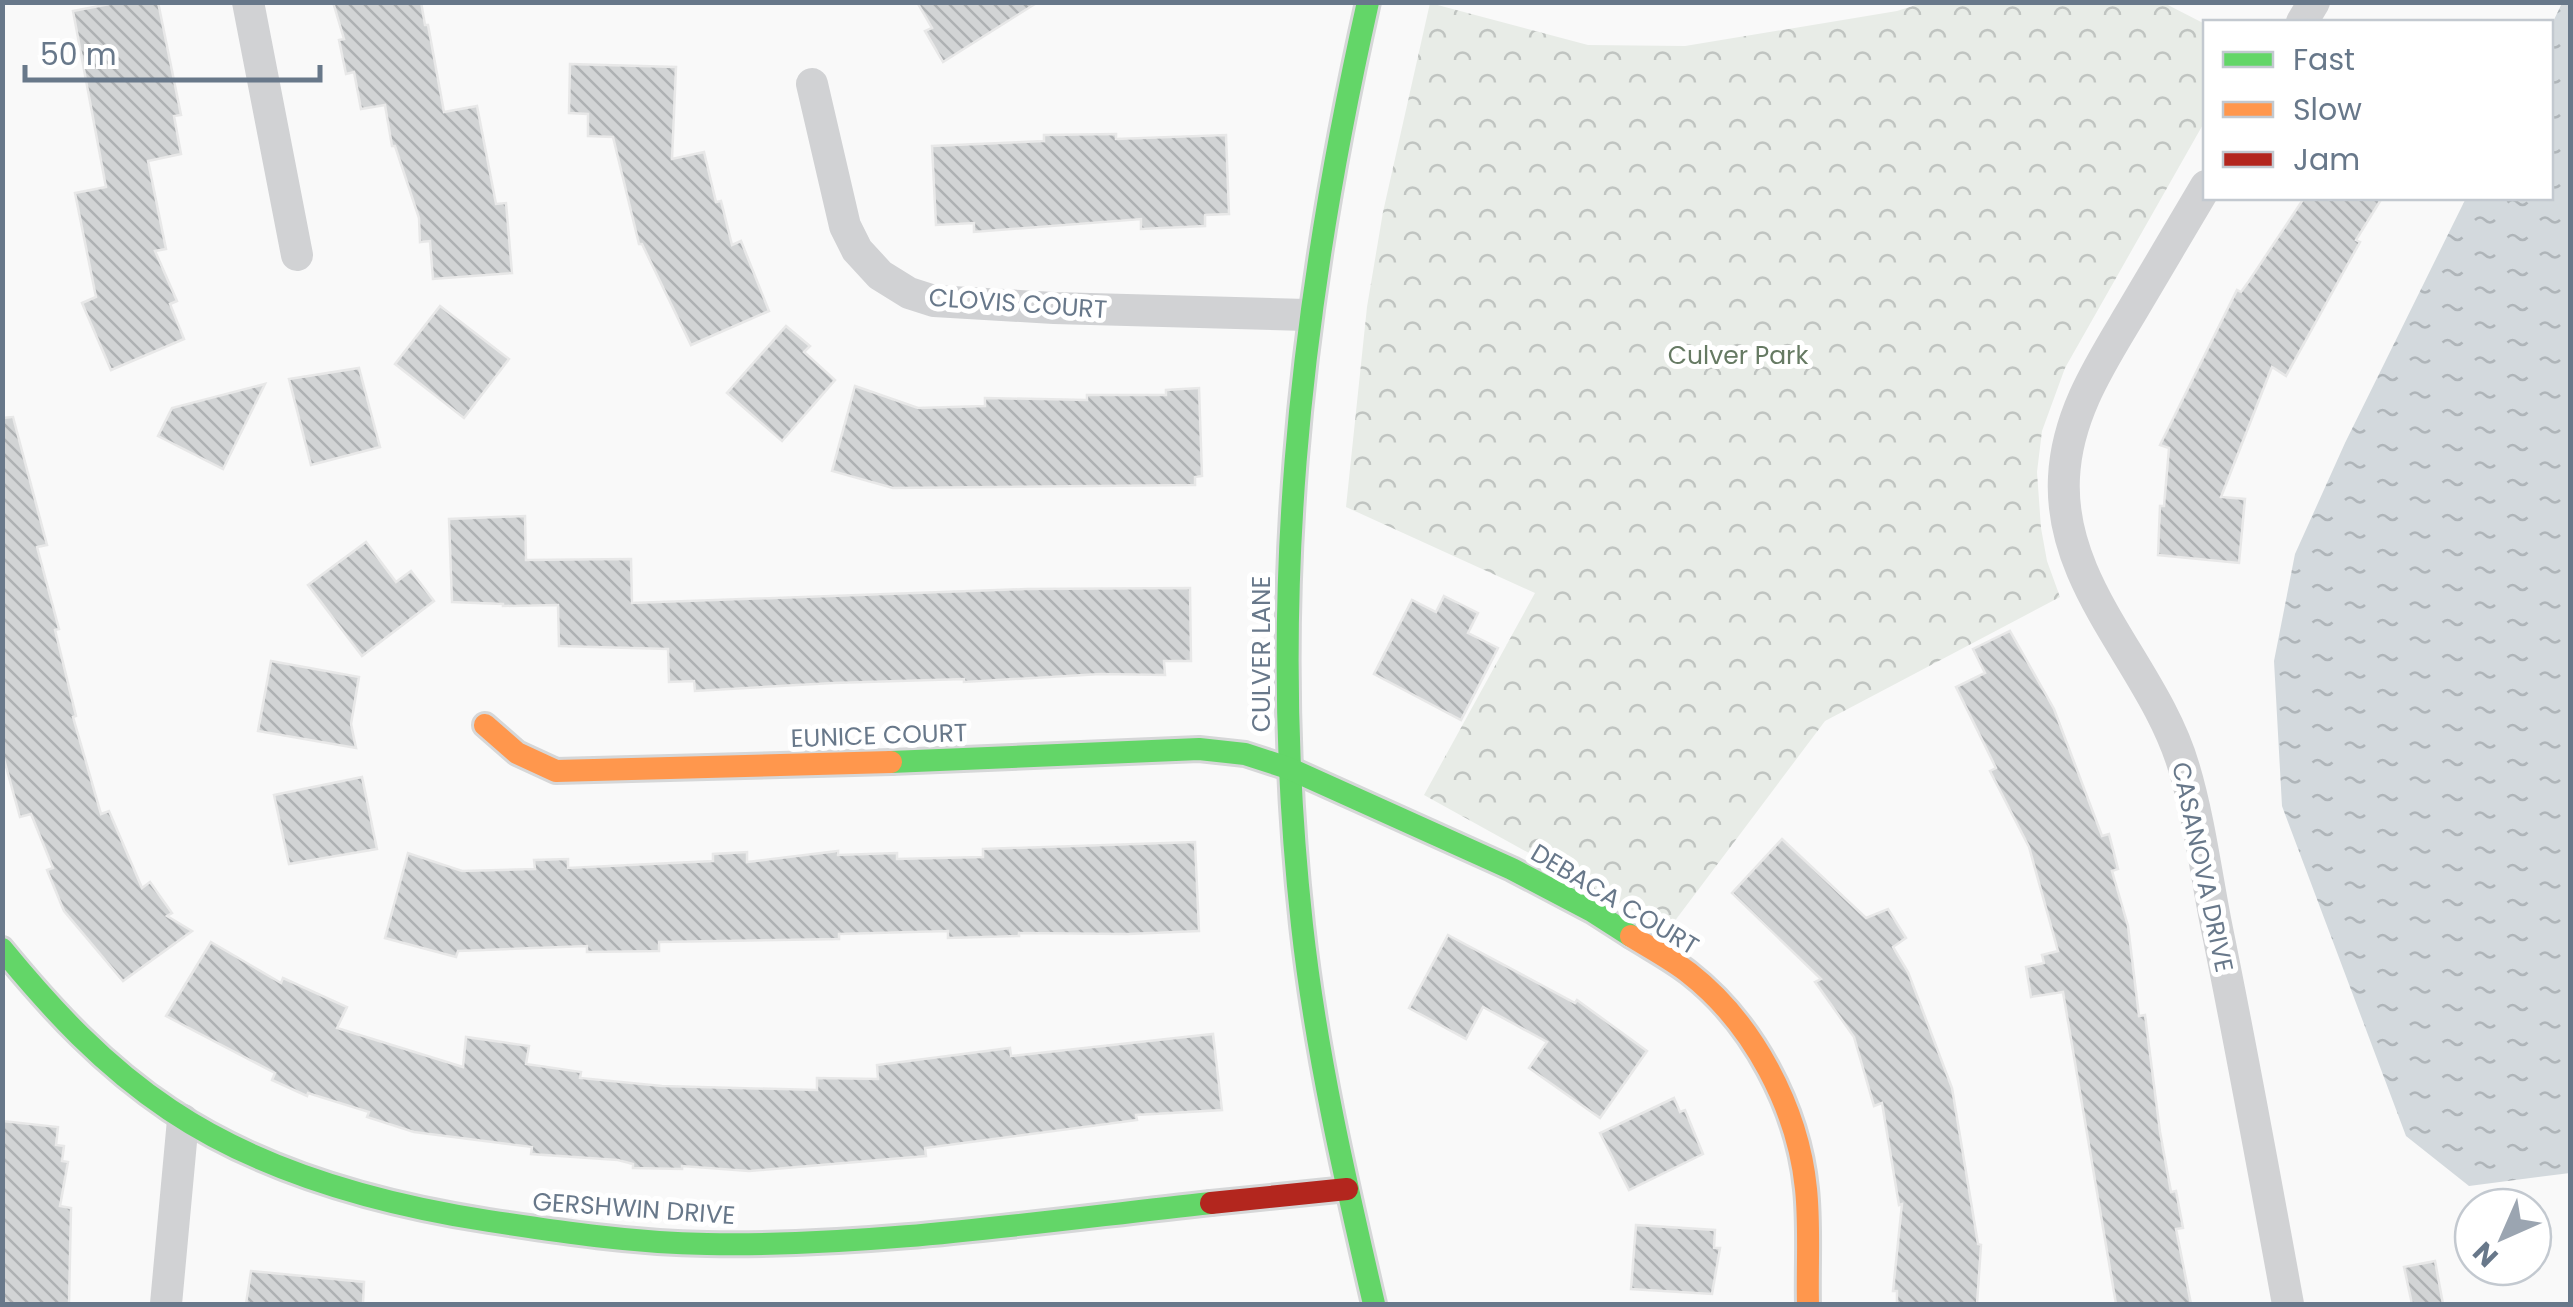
<svg xmlns="http://www.w3.org/2000/svg" width="2573" height="1307" viewBox="0 0 2573 1307" font-family="Poppins,sans-serif">
<style>
.park{fill:url(#park-crowns)}
.water{fill:url(#water-ripples)}
.building{fill:url(#building-back-hatch);stroke:#e8e8e8;stroke-width:2.5}
.lines{fill:none;stroke-linecap:round;stroke-linejoin:round}
.fast-casing{stroke:#d6d7d8;stroke-width:28}
.slow-casing{stroke:#d6d7d8;stroke-width:28}
.jam-casing{stroke:#d6d7d8;stroke-width:28}
.street{stroke:#d1d2d4;stroke-width:32}
.fast{stroke:#63d668;stroke-width:22}
.slow{stroke:#ff974d;stroke-width:22}
.jam{stroke:#b3261e;stroke-width:22}
.labels{text-anchor:middle;stroke-width:10;stroke-linejoin:round;paint-order:stroke}
.street-label{font-size:25px;fill:#68788a;stroke:#fff}
.park-label{font-size:25px;fill:#667a63;stroke:#fff}
</style>
<defs>
<pattern id="park-crowns" width="20" height="18" patternUnits="userSpaceOnUse" patternTransform="scale(2.5)"><rect width="20" height="18" fill="#e8ece7"/><path d="M2 6a3 3 0 1 1 6 0M12 15a3 3 0 1 1 6 0" fill="none" stroke="#c0c4c1"/></pattern>
<pattern id="water-ripples" width="26" height="14" patternUnits="userSpaceOnUse" patternTransform="scale(2.5)"><rect width="26" height="14" fill="#d3d9dd"/><path d="M2 4q2-2 4 0t4 0M15 11q2-2 4 0t4 0" fill="none" stroke="#afb5b9"/></pattern>
<pattern id="building-back-hatch" width="6" height="6" patternUnits="userSpaceOnUse" patternTransform="scale(2.5)"><rect width="6" height="6" fill="#d2d4d5"/><path d="M-1 5l2 2M0 0l6 6M5-1l2 2" fill="none" stroke="#aeb1b3"/></pattern>
</defs>
<rect width="100%" height="100%" fill="#f9f9f9"/>
<!-- park -->
<path class="park" d="M1925,2l239,1 41,21v97l-140,247 -23,63 -5,41 4,56 6,33 13,36 -235,124 -157,209 -244,-135 111,-202 -189,-86 21,-200 16,-95 47,-209 158,42 97,1 212,-35z"/>
<!-- water -->
<path class="water" d="M2562,3h8v1170l-101,13 -63,-50 -124,-330 -8,-145 21,-107 50,-111 121,-245h84l1,-172z"/>
<!-- building -->
<g class="building">
<path d="M120,2h38l23,113 -7,1 7,38 -33,7 18,88 -11,2 22,50 -7,3 14,35 -73,31 -29,-67 14,-6 -21,-104 31,-6 -33,-176z"/>
<path d="M333,2h88l4,23h3l16,87 33,-6 19,98 10,-1 6,70 -79,6 -3,-38 -10,1 -1,-24 -24,-72h-3l-7,-41 -24,4 -7,-37 -8,2 -7,-34 5,-1z"/>
<path d="M917,2h121l-95,60 -18,-31 7,-3z"/>
<path d="M570,64l106,3 -4,92 32,-7 12,50 5,-1 11,44 9,-4 28,70 -78,34 -49,-101h-3l-26,-107 -25,-1v-22l-19,-1z"/>
<path d="M1116,134v5l110,-4 3,79 -24,1v11l-64,3v-10l-167,13v-9l-38,2 -4,-79 112,-5v-6z"/>
<path d="M2304,198h78l-26,42 4,2 -74,134 -14,-9 -51,130 24,2 -6,64 -81,-8 2,-49h4l5,-58 -9,-3 77,-155 4,2 8,-11z"/>
<path d="M440,306l69,53 -45,59 -69,-54z"/>
<path d="M786,326l24,20 -6,6 31,28 -53,61 -55,-48z"/>
<path d="M359,368l21,79 -69,18 -22,-86z"/>
<path d="M265,384l-42,85 -65,-33 14,-28z"/>
<path d="M855,386l63,22 67,-2v-8l102,2v-5h79v-5l33,-2 3,88 -7,1v8l-302,3 -61,-17z"/>
<path d="M13,417l34,128 -10,2 22,82 -4,1 21,86 -3,1 28,97 8,-3 33,77 8,-6 22,31 -5,3 25,15 -69,50 -59,-70 -17,-41 6,-2 -22,-54 -11,3 -18,-65v-334z"/>
<path d="M525,516l1,44 105,-1 1,44 395,-14 163,-1 1,73h-27l1,14 -64,-1 -137,8v-3l-131,4 -138,8 -1,-10 -25,1 -1,-33 -109,-3 -1,-41 -55,1v-2l-51,-2 -3,-83z"/>
<path d="M366,542l30,40 15,-11 23,30 -72,55 -54,-71z"/>
<path d="M1444,596l34,17 -10,20 30,15 -37,72 -87,-46 38,-74 24,12z"/>
<path d="M2010,631l44,78 48,127 7,-2 9,35 -6,2 16,55 11,90 6,-1 15,117 11,60 5,-1 7,37 -7,1 15,75h-75l-53,-312 -32,5 -5,-30 18,-4 -2,-8 16,-4 -29,-104 -39,-76 6,-3 -40,-81 29,-14 -12,-24z"/>
<path d="M271,661l88,16 -8,47 5,24 -98,-17z"/>
<path d="M362,777l15,72 -88,15 -15,-69z"/>
<path d="M1782,839l84,79 22,-9 18,29 -13,9 15,25 44,116 26,156 3,1 -4,59h-80v-13h-4l9,-87 -3,1 -17,-102 -8,3 -20,-69 -39,-55 6,-3 -89,-86z"/>
<path d="M1195,842l4,89 -71,3 -109,-1v3l-71,2v-7l-109,3v5l-180,3v9l-72,1v-6l-129,5 -2,6 -71,-19 23,-85 54,18 73,-2 -1,-9 34,-1v9l145,-7v-7l34,-2v10l91,-11v4l59,-2v6l86,-2v-8z"/>
<path d="M1448,935l127,68 2,-3 70,51 -47,67 -71,-50 18,-26 -64,-35 -17,32 -57,-31z"/>
<path d="M211,942l70,41 2,-5 64,29 -10,21 126,39 3,-30 63,9 -3,18 55,8 -1,6 82,8 155,4v-12l61,1 -1,-14 133,-17 1,8 202,-22 9,76 -86,5 1,5 -212,28 1,8 -177,15 -67,-5v3l-49,-1v-4l-15,-4 -87,-6 1,-7 -118,-15 -47,-15 2,-5 -61,-19 -1,3 -35,-16 3,-7 -109,-57z"/>
<path d="M1674,1098l6,14 5,-2 18,44 -74,36 -29,-57z"/>
<path d="M2,1121l56,6 -2,18 8,1 -2,15 6,1 -8,44 11,2 -2,96h-67z"/>
<path d="M1636,1225l79,5 -1,18h6l-8,46 -81,-5z"/>
<path d="M2435,1261l8,43h-31l-8,-37z"/>
<path d="M251,1271l113,11 -1,22h-117z"/>
</g>
<g class="lines">
<defs>
<g id="fast">
<path d="M1368,2c-70,312 -101,604 -66,923 14,128 43,254 72,379"/>
<path d="M891,762l308,-13 46,5 43,14 224,101 80,42 39,25"/>
<path d="M2,949c50,61 102,117 168,161 94,63 209,94 319,111 72,11 145,22 218,23 168,3 337,-23 504,-41"/>
</g>
<g id="slow">
<path d="M485,725l32,28 39,18 335,-9"/>
<path d="M1631,936c19,12 40,23 58,37 64,50 109,135 117,216 4,38 1,77 2,115"/>
</g>
<path id="jam" d="M1211,1203l136,-14"/>
</defs>
<!-- fast casing -->
<use href="#fast" class="fast-casing"/>
<!-- slow casing -->
<use href="#slow" class="slow-casing"/>
<!-- jam casing -->
<use href="#jam" class="jam-casing"/>
<!-- street -->
<g class="street">
<path d="M248,2l49,253"/>
<path d="M2302,22l12,-20"/>
<path d="M812,84l33,142 12,24 23,25 29,18 25,8 120,7 253,7"/>
<path d="M2206,186c-25,42 -49,83 -74,125 -31,52 -65,103 -68,166 -6,111 91,190 120,291 15,50 22,105 32,156 26,127 49,254 72,380"/>
<path d="M166,1304l17,-184"/>
</g>
<!-- fast -->
<use href="#fast" class="fast"/>
<!-- slow -->
<use href="#slow" class="slow"/>
<!-- jam -->
<use href="#jam" class="jam"/>
</g>
<g class="labels">
<!-- street labels -->
<g class="street-label">
<text transform="translate(1018 303) rotate(4)" y="9">CLOVIS COURT</text>
<text transform="translate(1261 654) rotate(-90)" y="9">CULVER LANE</text>
<text transform="translate(879 735) rotate(-2)" y="9">EUNICE COURT</text>
<text transform="translate(2203 867) rotate(78)" y="9">CASANOVA DRIVE</text>
<text transform="translate(1615 899) rotate(31)" y="9">DEBACA COURT</text>
<text transform="translate(634 1208) rotate(4)" y="9">GERSHWIN DRIVE</text>
</g>
<!-- park labels -->
<g class="park-label">
<text x="1738" y="364">Culver Park</text>
</g>
</g>
<!-- border -->
<rect width="2573" height="1307" fill="none" stroke="#68788a" stroke-width="10"/>
<!-- legend -->
<rect x="2203" y="20" width="350" height="180" fill="#ffffff" stroke="#c3c9d0" stroke-width="2.5"/>
<rect x="2223" y="52" width="50" height="15" fill="#63d668" stroke="#c3c9d0" stroke-width="2.5"/>
<text x="2293" y="70" font-size="30" fill="#68788a">Fast</text>
<rect x="2223" y="102" width="50" height="15" fill="#ff974d" stroke="#c3c9d0" stroke-width="2.5"/>
<text x="2293" y="120" font-size="30" fill="#68788a">Slow</text>
<rect x="2223" y="152" width="50" height="15" fill="#b3261e" stroke="#c3c9d0" stroke-width="2.5"/>
<text x="2293" y="170" font-size="30" fill="#68788a">Jam</text>
<!-- north arrow -->
<g transform="translate(2503 1237) rotate(225)"><circle r="48" fill="#ffffff" stroke="#c3c9d0" stroke-width="2.5"/>
<path d="M0-8L18 38L0 25L-18 38Z" fill="#9ba5b1"/>
<text y="-15" font-size="28" font-weight="bold" text-anchor="middle" fill="#68788a">N</text>
</g>
<!-- scale -->
<path d="M25 65v15h295v-15" fill="none" stroke="#68788a" stroke-width="5"/>
<text x="40" y="65" font-size="30" fill="#68788a" stroke="#ffffff" stroke-width="8" paint-order="stroke">50 m</text>
</svg>
